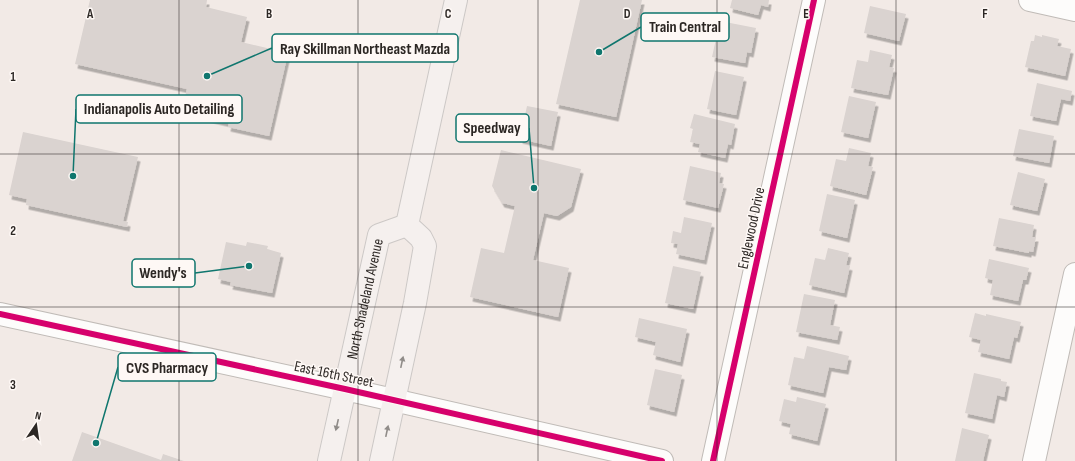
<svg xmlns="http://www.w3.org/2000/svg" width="1075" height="461" viewBox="0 0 1075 461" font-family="'Sofia Sans Condensed',sans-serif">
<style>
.building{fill:#dad3d0;filter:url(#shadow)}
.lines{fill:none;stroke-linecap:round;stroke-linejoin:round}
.minor-casing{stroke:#c0bbb7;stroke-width:24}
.major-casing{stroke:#ccc8c6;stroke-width:24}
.minor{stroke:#fdfcfb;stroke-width:22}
.major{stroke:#f5f0ee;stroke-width:22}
.cycleway-casing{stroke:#fef8f5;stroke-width:8}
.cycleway{stroke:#d6006c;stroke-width:6}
.oneway{fill:#908c89}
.grid{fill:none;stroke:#2c2724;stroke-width:1;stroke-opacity:0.55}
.labels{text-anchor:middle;stroke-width:3;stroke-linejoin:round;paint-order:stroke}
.street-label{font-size:15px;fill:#2c2724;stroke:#fef8f5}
.grid-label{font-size:13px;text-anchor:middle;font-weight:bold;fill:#2c2724;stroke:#fef8f5;stroke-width:3;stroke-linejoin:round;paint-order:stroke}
.leader{fill:none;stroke:#0f766e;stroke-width:1.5}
.callout-dot{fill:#0f766e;stroke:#fef8f5;stroke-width:1.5}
.callout{fill:#fef8f5;stroke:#0f766e;stroke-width:1.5}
.callout-label{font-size:16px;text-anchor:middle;font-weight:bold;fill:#2c2724}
</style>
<defs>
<filter id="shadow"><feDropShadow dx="2.5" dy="4.5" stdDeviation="0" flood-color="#0004"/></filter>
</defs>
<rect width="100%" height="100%" fill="#f2eae6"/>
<!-- building -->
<g class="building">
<path d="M90,0h117l-1,7 41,10 -6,25 47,11 -19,83 -41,-9 1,-4 -48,-11 6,-23 -112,-25z"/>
<path d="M580,0h62l-26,117 -60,-13z"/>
<path d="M732,0h37l-1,7 -7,-2 -3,10 -28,-7z"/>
<path d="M870,6l36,8 -7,27 -35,-8z"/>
<path d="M720,21l36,7 -5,25 -4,-1 -2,11 -33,-6z"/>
<path d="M1035,35l7,2v-2l17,4 -2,7 14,3 -6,27 -40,-9 6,-26h3z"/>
<path d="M870,50l22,5 -3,12 5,1 -6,27 -37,-7 6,-28 11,2z"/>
<path d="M715,71l29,6 -8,38 -29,-6z"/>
<path d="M1037,83l35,8 -2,10 -9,-2 -5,22 -26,-5z"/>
<path d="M849,96l27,6 -8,36 -27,-6z"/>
<path d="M527,106l31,6 -7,34 -31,-7z"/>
<path d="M694,114l41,10 -4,21 -3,-1 -3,14 -27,-6 2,-8 -10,-2 3,-13 -3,-1z"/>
<path d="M1019,129l35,7 -5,27 -36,-7z"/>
<path d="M23,132l115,25 -15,64 5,1 -1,5 -101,-22 1,-6 -18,-4z"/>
<path d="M849,148l22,5 -3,13 5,1 -7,28 -36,-9 6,-27 10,2z"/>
<path d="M501,150l80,19 -10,38 -14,9 -13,-3 -11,47 36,8 -11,49 -88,-20 11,-49 23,5 11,-47 -13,-3 -10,-17z"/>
<path d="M690,166l31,7 -2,10 5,1 -6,24 -35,-8z"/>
<path d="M1018,172l27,7 -8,32 -27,-6z"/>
<path d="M827,194l28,6 -8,38 -28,-7z"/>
<path d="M684,217l28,6 -8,37 -28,-6 2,-10 -7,-1 2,-12 8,2z"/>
<path d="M999,218l35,7 -2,12h4l-3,15 -4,-1v2l-36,-7z"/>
<path d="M226,242l20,4 1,-4 21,4 -1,3 14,4 -9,40 -42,-8 1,-3 -13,-3z"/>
<path d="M828,248l21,5 -3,12 4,1 -6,27 -35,-8 6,-27 10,2z"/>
<path d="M989,259l40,9 -3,12h-3l-5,21 -28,-6 3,-15 -8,-2z"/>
<path d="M673,266l28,6 -8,37 -28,-6z"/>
<path d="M804,294l31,6 -5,25 10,2 -3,13 -41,-8z"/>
<path d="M975,313l11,3v-2l35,8 -4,16 -3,-1 -5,22 -31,-7 3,-12 -12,-3z"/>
<path d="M639,318l48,11 -7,33 -27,-7 3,-13 -21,-5z"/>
<path d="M807,346l42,10 -3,14 -17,-3 -6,26 -35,-8 6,-28 10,2z"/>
<path d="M655,369l27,6 -8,37 -27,-7z"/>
<path d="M974,373l27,6v2l6,1 -3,15 -7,-2 -5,24 -27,-6z"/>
<path d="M797,397l29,7 -9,37 -28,-7 2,-10 -12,-3 5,-22 12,3z"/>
<path d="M962,428l27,7 -6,26h-28z"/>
<path d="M82,432l79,28 2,-6 21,7h-112z"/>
</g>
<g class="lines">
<defs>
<g id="minor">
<path d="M1030,0l45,10"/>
<path d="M0,314l345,75 317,72"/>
<path d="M713,461l101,-461"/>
<path d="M1034,461l41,-187"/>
</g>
<g id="major">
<path d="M407,225l49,-225"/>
<path id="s1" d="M329,461l50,-226 28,-10"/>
<path d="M381,461l34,-158 10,-57 -4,-8 -14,-13"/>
</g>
</defs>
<!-- minor casing -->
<use href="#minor" class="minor-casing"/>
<!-- major casing -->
<use href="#major" class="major-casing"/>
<!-- minor -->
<use href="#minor" class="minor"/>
<!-- major -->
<use href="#major" class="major"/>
<defs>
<g id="cycleway">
<path d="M0,314l345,75 317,72"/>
<path d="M713,461l101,-461"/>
</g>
</defs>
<!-- cycleway casing -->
<use href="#cycleway" class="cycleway-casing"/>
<!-- cycleway -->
<use href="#cycleway" class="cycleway"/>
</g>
<!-- one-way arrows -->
<defs><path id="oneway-solid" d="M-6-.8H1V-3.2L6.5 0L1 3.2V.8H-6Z"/></defs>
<g class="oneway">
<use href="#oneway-solid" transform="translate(402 362) rotate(-78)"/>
<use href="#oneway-solid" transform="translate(337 425) rotate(103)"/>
<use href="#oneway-solid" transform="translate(387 431) rotate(-78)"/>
</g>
<!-- grid -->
<path class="grid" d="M179,0v461M358,0v461M538,0v461M717,0v461M896,0v461M0,154h1075M0,307h1075"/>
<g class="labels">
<!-- street labels -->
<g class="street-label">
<text transform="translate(751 228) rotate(-78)" y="5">Englewood Drive</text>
<text dy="5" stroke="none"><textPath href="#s1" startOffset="166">North Shadeland Avenue</textPath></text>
<text transform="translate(334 374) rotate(12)" y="5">East 16th Street</text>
</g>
</g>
<g class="grid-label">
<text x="90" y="18">A</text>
<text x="269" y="18">B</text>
<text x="448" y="18">C</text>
<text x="627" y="18">D</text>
<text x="806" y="18">E</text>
<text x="985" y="18">F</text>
<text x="13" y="81">1</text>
<text x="13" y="235">2</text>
<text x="13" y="389">3</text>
</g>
<!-- callouts -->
<path class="leader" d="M599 52L641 27M207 76L272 48M73 176L76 109M534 188L529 128M249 266L195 273M96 443L118 367"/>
<g class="callout-dot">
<circle cx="599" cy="52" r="4"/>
<circle cx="207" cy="76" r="4"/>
<circle cx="73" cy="176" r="4"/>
<circle cx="534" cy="188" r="4"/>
<circle cx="249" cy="266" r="4"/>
<circle cx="96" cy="443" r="4"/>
</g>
<g class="callout">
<rect x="641" y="13" width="88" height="28" rx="4"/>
<rect x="272" y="34" width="186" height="28" rx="4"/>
<rect x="76" y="95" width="166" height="28" rx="4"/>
<rect x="456" y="114" width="73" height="28" rx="4"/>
<rect x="132" y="259" width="63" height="28" rx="4"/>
<rect x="118" y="353" width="98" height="28" rx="4"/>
</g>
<g class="callout-label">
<text x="685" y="32">Train Central</text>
<text x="365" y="54">Ray Skillman Northeast Mazda</text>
<text x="159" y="114">Indianapolis Auto Detailing</text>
<text x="492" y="133">Speedway</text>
<text x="163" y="278">Wendy's</text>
<text x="167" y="373">CVS Pharmacy</text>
</g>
<!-- north arrow -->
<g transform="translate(36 425) rotate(13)" stroke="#fef8f5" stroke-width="3" paint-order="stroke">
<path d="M0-3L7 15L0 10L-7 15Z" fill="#2c2724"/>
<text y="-6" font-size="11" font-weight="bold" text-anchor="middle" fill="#2c2724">N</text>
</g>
</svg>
